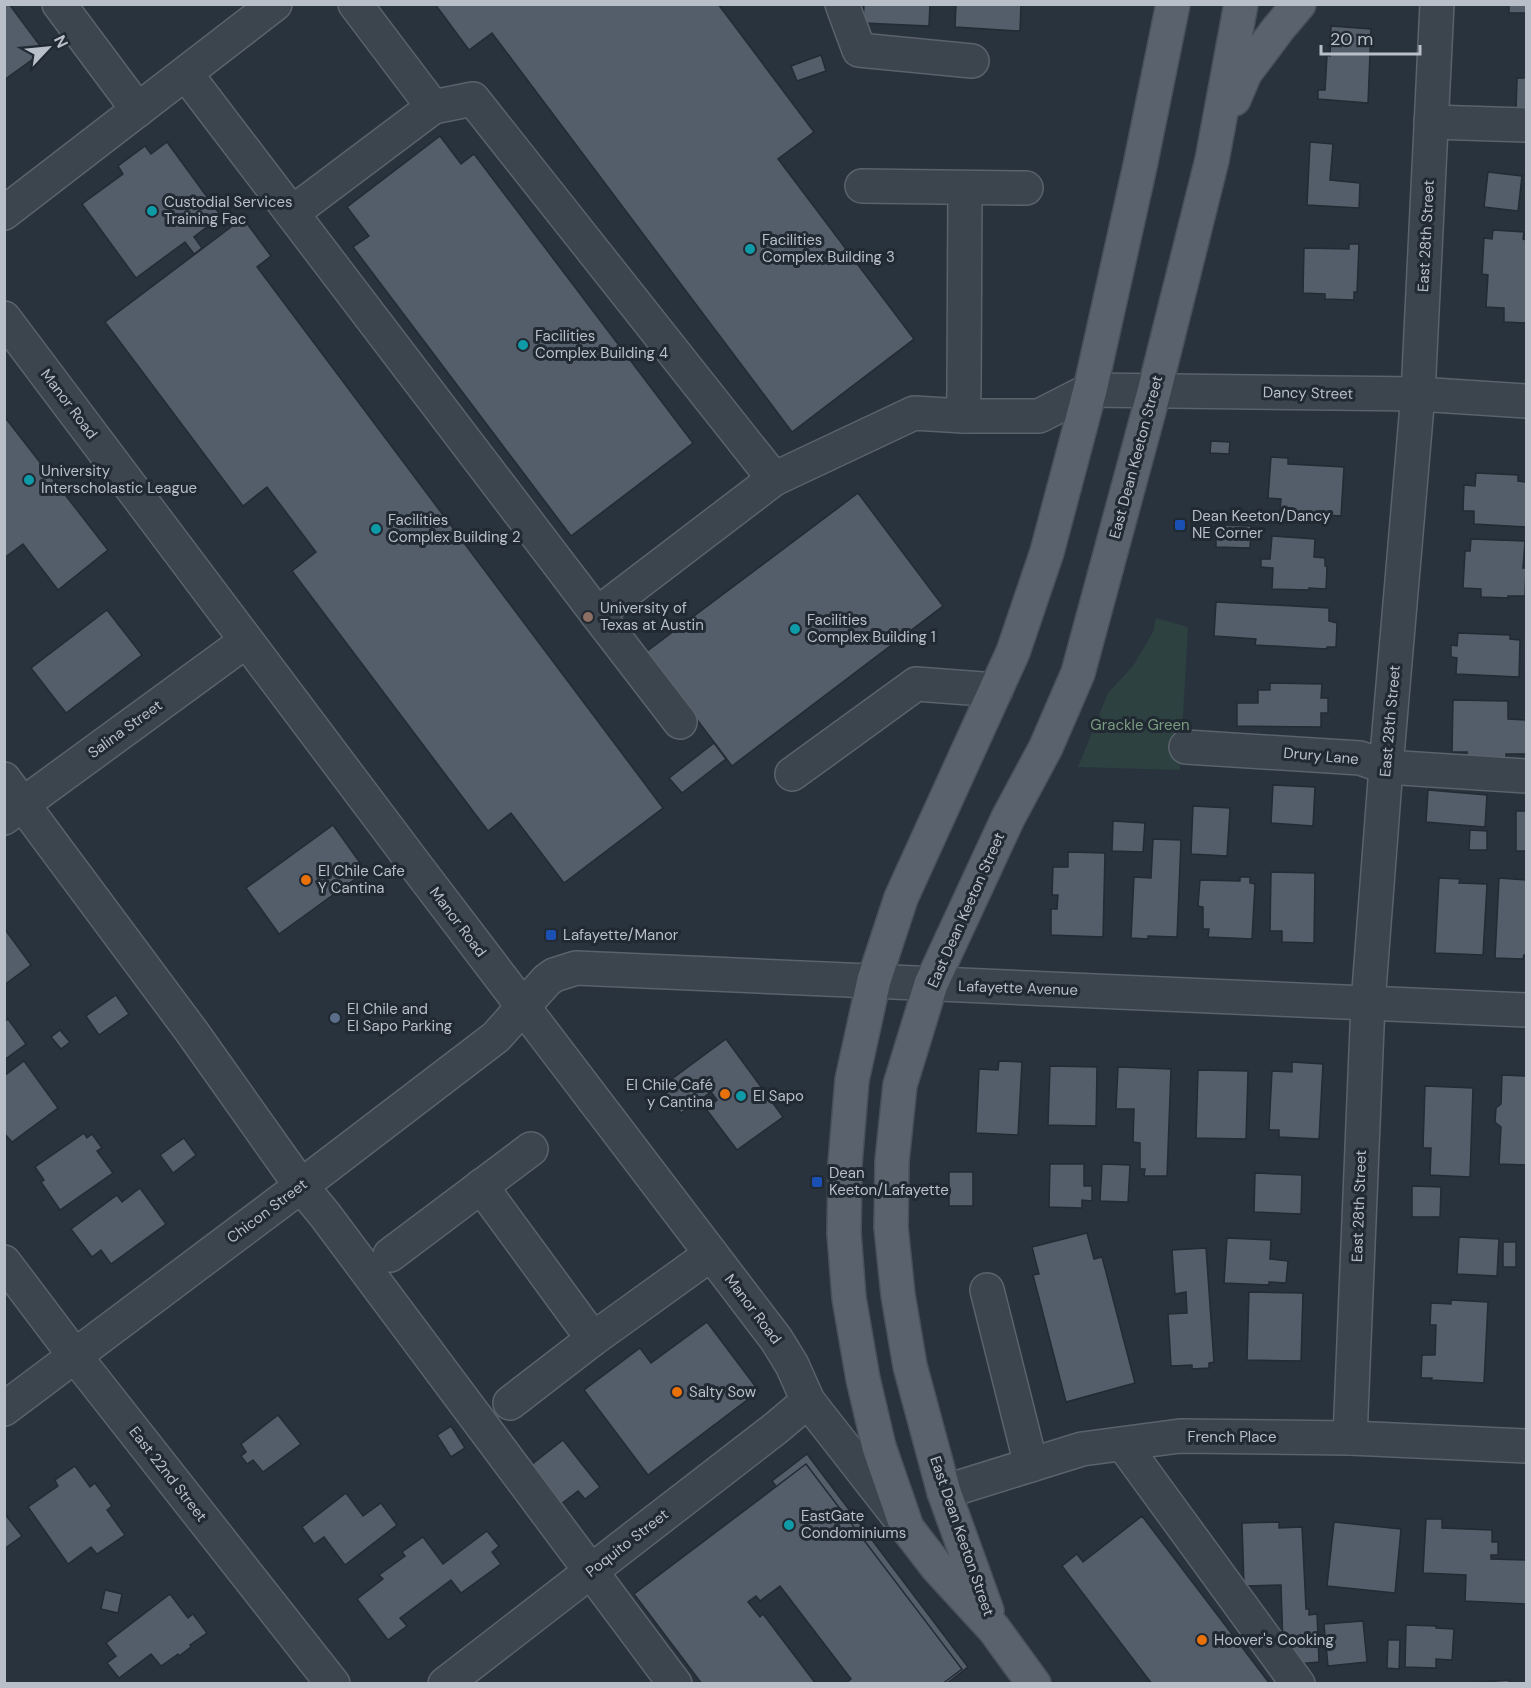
<svg xmlns="http://www.w3.org/2000/svg" width="1531" height="1688" viewBox="0 0 1531 1688" font-family="'DM Sans',sans-serif">
<style>
.green{fill:#2d4140}
.building{fill:#545e6a;stroke:#232b34;stroke-width:1.5}
.lines{fill:none;stroke-linecap:round;stroke-linejoin:round}
.minor-casing{stroke:#5a626b;stroke-width:36}
.major-casing{stroke:#485059;stroke-width:36}
.minor{stroke:#3c444d;stroke-width:33}
.major{stroke:#5a636d;stroke-width:33}
.culture-dot{fill:#0f9aa8;stroke:#212932;stroke-width:2}
.transit-dot{fill:#1a4fb4;stroke:#212932;stroke-width:2}
.education-dot{fill:#8d6e63;stroke:#212932;stroke-width:2}
.food-dot{fill:#e8710a;stroke:#212932;stroke-width:2}
.service-dot{fill:#5c6f8a;stroke:#212932;stroke-width:2}
.labels{text-anchor:middle;stroke-width:6;stroke-linejoin:round;paint-order:stroke}
.poi-label{font-size:15px;fill:#b8bfc8;stroke:#212932;text-anchor:start}
.street-label{font-size:15px;fill:#b8bfc8;stroke:#212932}
.park-label{font-size:15px;fill:#799b7f;stroke:#212932}
</style>
<rect width="100%" height="100%" fill="#28333d"/>
<!-- green -->
<path class="green" d="M1156,618l32,9 -8,143 -102,-3 30,-74 25,-27 20,-34z"/>
<!-- building -->
<g class="building">
<path d="M4,4h5l35,47 -40,29z"/>
<path d="M435,4h283l96,128 -36,27 136,180 -122,93 -300,-399 -23,17z"/>
<path d="M864,4h66l-1,22 -66,-3z"/>
<path d="M956,4h65l-1,27 -65,-4z"/>
<rect x="1509" y="4" width="17" height="9"/>
<path d="M1331,26l40,3 -3,74 -50,-4v-9h7l2,-35 3,1z"/>
<path d="M821,55l5,16 -29,10 -6,-15z"/>
<path d="M1517,78h9v34h-10z"/>
<path d="M440,136l21,28 13,-10 219,289 -122,93 -218,-289 16,-11 -22,-29z"/>
<path d="M167,142l54,74 -27,21 8,11 -8,6 -9,-12 -49,36 -54,-74 41,-30 -5,-8 27,-20 6,8z"/>
<path d="M1310,142l23,2 -3,36 30,3 -1,25 -52,-3z"/>
<path d="M1488,172l34,4 -4,35 -34,-4z"/>
<path d="M243,218l28,38 -14,11 406,541 -99,75 -53,-70 -23,18 -196,-260 24,-19 -49,-65 -24,19 -138,-184z"/>
<path d="M1493,230l31,2 -1,7 3,1v83l-22,-1v-14l-18,-1 2,-32 -6,-1 2,-36 8,1z"/>
<path d="M1349,244h10l-2,48h-3v8l-29,-1v-5l-22,-1 1,-45 45,1z"/>
<path d="M4,416l104,134 -50,40 -35,-46 -19,14z"/>
<path d="M1211,441l19,1 -1,12 -19,-1z"/>
<path d="M1271,457l17,1v6l56,3 -3,49 -61,-4 1,-13 -13,-1z"/>
<path d="M1476,473l42,2v6l8,1v45l-52,-3v-13h-11l1,-26 11,1z"/>
<path d="M858,493l85,113 -211,160 -86,-114z"/>
<path d="M1216,525l35,1 -1,22 -34,-1z"/>
<path d="M1272,536l43,3 -1,18 11,1v8h2l-1,23 -17,-1v2l-37,-1 1,-21 -12,-1v-8h9z"/>
<path d="M1471,539l54,2 -2,27h3l-1,28h-17v2l-27,-1v-8l-18,-1 2,-37h5z"/>
<path d="M1216,602l113,6v13l8,2 -1,24h-9v2l-72,-4 1,-6 -42,-3z"/>
<path d="M107,610l35,45 -76,58 -35,-45z"/>
<path d="M1458,633l52,2v4l10,1 -1,37 -63,-3 1,-16 -6,-1v-12l6,1z"/>
<path d="M1270,683l52,1 -1,14h7v15h-7v14l-84,-1v-23h21v-13h12z"/>
<path d="M1453,700l55,1v18l18,1v34h-20v10h-39v-12h-15z"/>
<path d="M714,743l12,16 -44,34 -13,-15z"/>
<path d="M1273,785l42,2 -2,39 -42,-3z"/>
<path d="M1428,790l59,5 -2,32 -59,-5z"/>
<path d="M1193,806l37,2 -3,48 -36,-2z"/>
<rect x="1516" y="811" width="10" height="40"/>
<path d="M1113,821l32,2 -2,29 -31,-1z"/>
<path d="M333,825l33,46 -87,63 -33,-46z"/>
<path d="M1470,830l17,1v19h-18z"/>
<path d="M1153,839l28,1 -4,97 -29,-1v3l-17,-1 3,-61 17,1z"/>
<path d="M1068,852l37,1 -2,84 -52,-2v-26h6l1,-14h-6l1,-28h15z"/>
<path d="M1271,872l44,1 -1,70 -32,-1v-11h-12z"/>
<path d="M1240,877h10v6l5,1 -3,55 -44,-2 1,-8h-6v-22l-5,-1 2,-26 40,1z"/>
<path d="M1439,878l21,1 -1,4 28,1 -4,71 -48,-2z"/>
<path d="M1499,878l27,2v75h-2l-1,4 -28,-1z"/>
<path d="M4,928l27,37 -27,20z"/>
<path d="M116,995l13,19 -30,21 -13,-19z"/>
<path d="M8,1019l18,25 -22,16v-38z"/>
<path d="M60,1030l10,12 -9,7 -10,-12z"/>
<path d="M726,1039l57,78 -46,33 -31,-41 11,-9 -6,-8 -30,21 -20,-26z"/>
<path d="M24,1061l34,47 -46,34 -8,-9v-57z"/>
<path d="M999,1061l23,1 -4,73 -42,-2 3,-64 19,1z"/>
<path d="M1292,1062l31,2 -4,75 -40,-2v-7h-10l3,-59 20,1z"/>
<path d="M1050,1066l47,1 -1,59 -48,-1z"/>
<path d="M1118,1067l53,2 -4,107h-23l1,-7h-5v-26l-7,-1 1,-33h-18z"/>
<path d="M1198,1070l50,1 -2,68 -50,-1z"/>
<path d="M1502,1075l24,1v89l-27,-1 2,-37 -6,-5 1,-14 5,-4z"/>
<path d="M1425,1086l48,2 -3,89 -40,-2 1,-27h-8z"/>
<path d="M84,1133l3,5 5,-4 10,14 -5,3 16,22 -53,37 -19,-28 3,-2 -9,-13z"/>
<path d="M184,1138l12,17 -23,18 -13,-18z"/>
<path d="M1050,1164h34v22h8v15l-10,-1v8l-33,-1z"/>
<path d="M1102,1164l28,1 -2,37 -28,-1z"/>
<rect x="949" y="1172" width="24" height="34"/>
<path d="M1255,1173l47,2 -1,39 -47,-2z"/>
<path d="M1412,1186l29,1 -1,30h-28z"/>
<path d="M140,1188l26,36 -55,40 -10,-14 -9,7 -21,-28 46,-34 5,7z"/>
<path d="M1087,1233l7,26 8,-2 33,126 -69,19 -33,-127 6,-1 -7,-27z"/>
<path d="M1459,1237l40,2 -2,37 -40,-2z"/>
<path d="M1227,1238l44,2 -1,19 18,2 -2,22 -17,-1v3l-45,-2z"/>
<rect x="1503" y="1242" width="13" height="25"/>
<path d="M1206,1248l8,114 -5,1v5l-17,1v-4l-21,1 -3,-52 19,-1 -1,-21 -11,2 -3,-44z"/>
<path d="M1249,1292l54,1 -2,68 -54,-1z"/>
<path d="M1451,1300l37,2 -4,81 -53,-3 1,-2h-11l1,-23h13l1,-30h-6l1,-22 20,1z"/>
<path d="M707,1322l52,69 -111,84 -64,-85 56,-42 11,15z"/>
<path d="M278,1415l23,29 -38,28 -10,-12 -6,4 -6,-8 5,-4 -5,-8z"/>
<path d="M451,1426l14,22 -14,9 -14,-22z"/>
<path d="M563,1440l37,47 -15,12 -7,-8 -17,13 -30,-39z"/>
<path d="M807,1454l161,213 -22,17h-18l-3,-5 -5,3 -121,-160 3,-2 -30,-39z"/>
<path d="M806,1464l156,205 -20,15h-97l6,-5 -71,-93 -20,15 -4,-5 -8,6 12,15 3,-3 53,70h-114l-68,-90z"/>
<path d="M75,1466l15,21 5,-4 17,23 -5,4 18,25 -28,19 -6,-7 -23,17 -40,-57 30,-21 -3,-6z"/>
<path d="M346,1493l17,23 18,-13 16,22 -52,40 -21,-28 -10,7 -12,-17z"/>
<path d="M4,1513l18,23 -18,13z"/>
<path d="M1142,1516l128,168h-118l-90,-118 15,-12 6,8z"/>
<path d="M1426,1519h16v9l50,2v12h6v13h-7v4l35,1v44l-61,-3 1,-26 -43,-2z"/>
<path d="M1279,1522v6l23,-1 4,82h3v6l8,-1 2,48 -22,2 -14,-18 -2,-61 -37,1 -2,-63z"/>
<path d="M1334,1522l67,7 -6,64 -68,-7z"/>
<path d="M487,1531l12,15 -7,6 9,12 -40,29 -10,-13 -51,38 7,8 -19,14 -31,-41 26,-20 -4,-4 26,-19 -3,-4 21,-15 20,27z"/>
<path d="M105,1590l17,4 -4,19 -17,-4z"/>
<path d="M170,1594l18,24 5,-4 14,19 -17,12 1,2 -12,9 -1,-2 -17,12 -10,-12 -32,24 -12,-15 9,-7 -10,-13z"/>
<path d="M1363,1621l4,41 -39,4 -4,-42z"/>
<path d="M1406,1625l30,1v2l18,1 -2,31 -16,-1v9l-31,-1z"/>
<path d="M1388,1640h12l-1,29 -12,-1z"/>
<path d="M1509,1680v4h-36v-1z"/>
</g>
<g class="lines">
<defs>
<g id="minor">
<path d="M59,4l79,106"/>
<path d="M355,4l78,103 40,-8 301,380"/>
<path d="M842,4l17,46 113,11"/>
<path d="M186,74l411,540 177,-135 140,-66 49,3h76l51,-26 328,4 108,7"/>
<path d="M1431,122l95,3"/>
<path d="M862,186l164,2"/>
<path d="M4,213l271,-209"/>
<path d="M292,213l141,-106"/>
<path d="M4,318l412,548 360,473 16,26 16,36 97,124"/>
<path d="M963,416l1,-25 1,-203"/>
<path d="M597,614l83,108"/>
<path d="M1186,747l174,11 26,9 140,9"/>
<path d="M792,774l124,-90 80,6"/>
<path d="M4,779l188,253 109,154 24,29 350,469"/>
<path d="M4,818l242,-177"/>
<path d="M481,1186l112,153"/>
<path d="M390,1255l141,-106"/>
<path d="M4,1262l71,94 258,328"/>
<path d="M987,1290l44,175"/>
<path d="M510,1403l83,-64 118,-85"/>
<path d="M4,1409l297,-223 195,-149 51,-57 7,-5 22,-7 950,42"/>
<path d="M1350,1438l18,-435 18,-236 32,-373 19,-390"/>
<path d="M1123,1444l175,240"/>
<path d="M944,1492l138,-43 98,-13 170,2 176,8"/>
<path d="M445,1684l331,-256 32,-27"/>
</g>
<g id="major">
<path d="M1234,99l11,-26 33,-44 21,-25"/>
<path d="M987,1611l-43,-119 -34,-126 -12,-71 -7,-68 1,-66 8,-76 31,-101 77,-166 38,-71 32,-74 76,-281 58,-232 29,-156"/>
<path d="M1034,1684l-40,-55 -57,-62 -30,-39 -28,-81 -16,-68 -14,-81 -5,-65 1,-69 7,-84 22,-100 27,-82 112,-246 34,-100 43,-162 50,-224 33,-162"/>
</g>
</defs>
<!-- minor casing -->
<use href="#minor" class="minor-casing"/>
<!-- major casing -->
<use href="#major" class="major-casing"/>
<!-- minor -->
<use href="#minor" class="minor"/>
<!-- major -->
<use href="#major" class="major"/>
</g>
<!-- markers -->
<g class="culture-dot">
<circle cx="152" cy="211" r="6"/>
<circle cx="750" cy="249" r="6"/>
<circle cx="523" cy="345" r="6"/>
<circle cx="29" cy="480" r="6"/>
<circle cx="376" cy="529" r="6"/>
<circle cx="795" cy="629" r="6"/>
<circle cx="741" cy="1096" r="6"/>
<circle cx="789" cy="1525" r="6"/>
</g>
<g class="transit-dot">
<rect x="1174" y="519" width="12" height="12" rx="3"/>
<rect x="545" y="929" width="12" height="12" rx="3"/>
<rect x="811" y="1176" width="12" height="12" rx="3"/>
</g>
<circle class="education-dot" cx="588" cy="617" r="6"/>
<g class="food-dot">
<circle cx="306" cy="880" r="6"/>
<circle cx="725" cy="1094" r="6"/>
<circle cx="677" cy="1392" r="6"/>
<circle cx="1202" cy="1640" r="6"/>
</g>
<circle class="service-dot" cx="335" cy="1018" r="6"/>
<g class="labels">
<!-- poi labels -->
<g class="poi-label">
<text x="164" y="207">Custodial Services<tspan x="164" dy="17">Training Fac</tspan></text>
<text x="762" y="245">Facilities<tspan x="762" dy="17">Complex Building 3</tspan></text>
<text x="535" y="341">Facilities<tspan x="535" dy="17">Complex Building 4</tspan></text>
<text x="41" y="476">University<tspan x="41" dy="17">Interscholastic League</tspan></text>
<text x="1192" y="521">Dean Keeton/Dancy<tspan x="1192" dy="17">NE Corner</tspan></text>
<text x="388" y="525">Facilities<tspan x="388" dy="17">Complex Building 2</tspan></text>
<text x="600" y="613">University of<tspan x="600" dy="17">Texas at Austin</tspan></text>
<text x="807" y="625">Facilities<tspan x="807" dy="17">Complex Building 1</tspan></text>
<text x="318" y="876">El Chile Cafe<tspan x="318" dy="17">Y Cantina</tspan></text>
<text x="563" y="940">Lafayette/Manor</text>
<text x="347" y="1014">El Chile and<tspan x="347" dy="17">El Sapo Parking</tspan></text>
<text x="713" y="1090" text-anchor="end">El Chile Café<tspan x="713" dy="17">y Cantina</tspan></text>
<text x="753" y="1101">El Sapo</text>
<text x="829" y="1178">Dean<tspan x="829" dy="17">Keeton/Lafayette</tspan></text>
<text x="689" y="1397">Salty Sow</text>
<text x="801" y="1521">EastGate<tspan x="801" dy="17">Condominiums</tspan></text>
<text x="1214" y="1645">Hoover's Cooking</text>
</g>
<!-- street labels -->
<g class="street-label">
<text transform="translate(1426 236) rotate(-87)" y="5">East 28th Street</text>
<text transform="translate(1308 393) rotate(1)" y="5">Dancy Street</text>
<text transform="translate(69 404) rotate(53)" y="5">Manor Road</text>
<text transform="translate(1136 457) rotate(-75)" y="5">East Dean Keeton Street</text>
<text transform="translate(1390 721) rotate(-85)" y="5">East 28th Street</text>
<text transform="translate(125 729) rotate(-36)" y="5">Salina Street</text>
<text transform="translate(1321 756) rotate(5)" y="5">Drury Lane</text>
<text transform="translate(966 910) rotate(-66)" y="5">East Dean Keeton Street</text>
<text transform="translate(458 922) rotate(53)" y="5">Manor Road</text>
<text transform="translate(1018 988) rotate(2)" y="5">Lafayette Avenue</text>
<text transform="translate(1359 1206) rotate(-88)" y="5">East 28th Street</text>
<text transform="translate(267 1211) rotate(-37)" y="5">Chicon Street</text>
<text transform="translate(753 1309) rotate(53)" y="5">Manor Road</text>
<text x="1232" y="1442">French Place</text>
<text transform="translate(168 1474) rotate(52)" y="5">East 22nd Street</text>
<text transform="translate(962 1536) rotate(71)" y="5">East Dean Keeton Street</text>
<text transform="translate(627 1543) rotate(-38)" y="5">Poquito Street</text>
</g>
<!-- park labels -->
<g class="park-label">
<text x="1140" y="730">Grackle Green</text>
</g>
</g>
<!-- border -->
<rect width="1531" height="1688" fill="none" stroke="#b8bfc8" stroke-width="12"/>
<!-- north arrow -->
<g transform="translate(48 48) rotate(64)" stroke="#212932" stroke-width="4.5" paint-order="stroke">
<path d="M0-4.5L10 22L0 15L-10 22Z" fill="#b8bfc8"/>
<text y="-9" font-size="16" font-weight="bold" text-anchor="middle" fill="#b8bfc8">N</text>
</g>
<!-- scale -->
<path d="M1321 45v9h99v-9" fill="none" stroke="#b8bfc8" stroke-width="3"/>
<text x="1330" y="45" font-size="18" fill="#b8bfc8" stroke="#212932" stroke-width="4.5" paint-order="stroke">20 m</text>
</svg>
